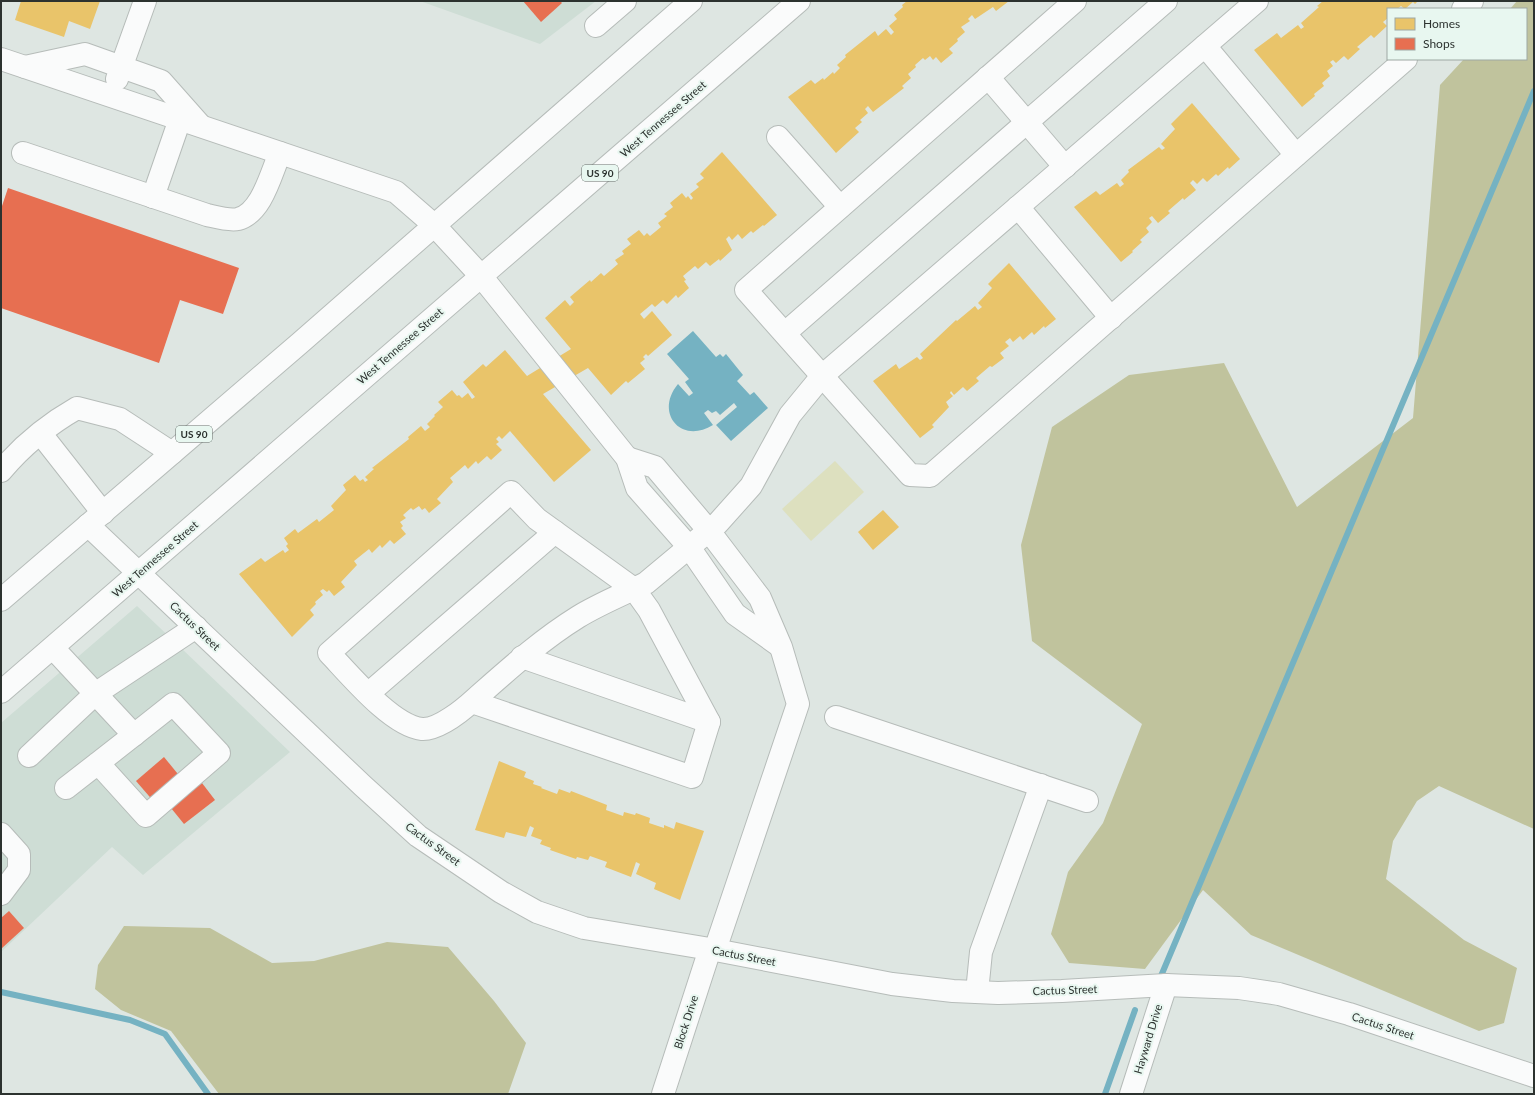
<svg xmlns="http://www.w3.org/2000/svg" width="1535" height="1095" viewBox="0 0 1535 1095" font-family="Lato,sans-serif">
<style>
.built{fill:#ceddd5}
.green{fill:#dde0bf}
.forest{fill:#c0c39d}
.water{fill:#75b2c2}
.homes{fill:#e9c46a}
.shops{fill:#e76f51}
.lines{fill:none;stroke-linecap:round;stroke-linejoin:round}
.stream{stroke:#75b2c2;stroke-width:6}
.minor-casing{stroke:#b6bcb9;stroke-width:24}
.major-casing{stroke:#b6bcb9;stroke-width:24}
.minor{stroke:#fafbfb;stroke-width:22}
.major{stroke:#fafbfb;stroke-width:22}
.labels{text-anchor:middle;stroke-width:4;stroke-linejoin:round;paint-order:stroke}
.shield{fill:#e8f7f0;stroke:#646d69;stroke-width:1}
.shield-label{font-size:10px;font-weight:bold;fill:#2c322f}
.street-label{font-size:11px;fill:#2c322f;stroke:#e8f7f0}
</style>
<rect width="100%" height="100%" fill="#dee6e2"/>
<!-- built -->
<g class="built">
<path d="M420,1h176l-56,43z"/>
<path d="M137,606l153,146 -147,123 -31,-28 -111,105v-229z"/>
</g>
<!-- green -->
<path class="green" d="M835,461l29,31 -53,49 -29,-32z"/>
<!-- forest -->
<g class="forest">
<path d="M1517,1h17v828l-95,-43 -22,15 -24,40 -7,38 78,61 53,28 -13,55 -25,8 -228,-96 -48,-45 -58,79 -76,-6 -18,-29 17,-62 35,-49 39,-99 -110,-83 -11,-96 31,-118 77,-52 95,-12 73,144 116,-89 27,-333 24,-26h62v-50h-16z"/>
<path d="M124,926l86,2 62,35 42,-2 73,-19 61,5 46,54 32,42 -18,51h-289l-48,-63 -50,-21 -26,-21 3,-24z"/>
</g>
<!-- water -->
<path class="water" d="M693,331l23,26 4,-3 3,3 3,-3 17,21 -6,6 13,14 4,-3 14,16 -37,33 -15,-16 21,-18 -3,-4 -14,12 -4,-4 -4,2 -4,-3 -4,3 9,12c-32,20 -59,-12 -35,-41l11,12 4,-3 -8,-11 4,-3 -22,-25z"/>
<!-- homes -->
<g class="homes">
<path d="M21,1l21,1v-1h58l-10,28 -21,-8 -5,16 -49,-17z"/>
<path d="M907,1h102l-13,10 -3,-4 -18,12 -3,-4 -4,4 2,2 -9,6 4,5 -8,7 1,2 -9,8 4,4 -12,10 -5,-6 -3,3 -3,-4 -5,4 -2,-2 -8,7 1,2 -8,7 3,4 -9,8 2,2 -31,24 -5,-6 -3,3 3,4 -8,7 2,2 -7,6 4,4 -23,21 -48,-56 23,-17 4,4 8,-6 1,2 9,-8 1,2 6,-6 -3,-3 9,-8 -1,-2 30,-24 3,5 8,-7 5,6 3,-3 -5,-6 8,-7 -3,-4 9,-8 -1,-2z"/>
<path d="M1323,1h95l-3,3 -2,-2 -8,7 -4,-3 -4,3h-9v9l-5,4 4,4 -13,12 -3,-3 -14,12 3,2 -12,11 -4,-4 -8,7 -3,-3 -3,2 3,4 -6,5 3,5 -8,7 2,3 -10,8 1,2 -13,11 -48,-57 23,-17 4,5 17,-13 3,4 3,-2 -3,-4 18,-16 -2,-1z"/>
<path d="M1192,103l48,56 -11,10 -1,-2 -10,9 -2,-2 -9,8 -4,-4 -6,6 -4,-4 -3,3 6,7 -12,10 -1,-2 -15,13 2,2 -12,10 -6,-7 -3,2 3,4 -6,6 3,4 -9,8 2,2 -10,9 1,1 -12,10 -47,-55 22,-16 4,4 17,-12 3,4 4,-3 -3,-4 8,-8 -1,-2 31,-23 3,3 3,-2 -4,-4 14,-15 -4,-5z"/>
<path d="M722,152l55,63 -13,11 -1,-1 -10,8 -2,-2 -9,8 -4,-5 -6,6 -3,-4 -3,3 6,11 -12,11 -1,-2 -9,7 -4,-4 -8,7 -3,-3 -12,10 3,4 -2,1 5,7 -11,10 -2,-3 -9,9 -4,-4 -8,7 -3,-3 -12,10 4,5 8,-8 20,24 -24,21 -2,-2 -3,3 2,2 -5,4 5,6 -17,14 -2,-2 -15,14 -23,-27 -45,26 48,56 -37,32 -44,-51 -8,8 -3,-3 -3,3 3,3 -3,2 6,6 -11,10 -4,-4 -9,8 -2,-3 -8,8 -3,-4 -15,13 3,4 -16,17 4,4 -12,10 -4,-5 -3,2 -3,-4 -6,4 -2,-2 -8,7 3,3 -6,4 3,4 -2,2 5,6 -12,10 -4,-4 -8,8 -2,-3 -8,8 -3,-4 -15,12 3,4 -16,17 4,5 -11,9 -5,-6 -2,2 -4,-3 -3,2 3,4 -8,7 1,2 -6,6 4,5 -22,22 -53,-63 22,-16 4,4 18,-12 2,3 4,-3 -3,-4 2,-2 -4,-6 11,-9 3,4 19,-14 2,3 15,-12 -3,-4 15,-16 -3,-5 12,-10 5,6 3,-2 2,3 3,-2 -3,-3 9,-8 -2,-1 37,-29 -1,-2 13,-11 4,5 5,-4 -3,-3 8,-8 -1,-1 9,-8 -5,-5 14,-12 5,6 2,-1 3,3 6,-5 4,6 3,-2 -12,-15 20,-18 3,3 19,-17 22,26 44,-27 -26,-31 20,-18 5,6 4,-4 -4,-5 20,-17 1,2 10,-9 3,3 14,-12 -3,-4 9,-6 -2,-3 9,-7 -4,-5 12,-9 5,6 3,-3 3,3 11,-9 -3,-4 9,-7 -3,-2 9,-7 -3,-4 12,-10 4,5 2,-2 3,4 2,-2 -3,-4 9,-7 -3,-3 8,-6 -4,-4z"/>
<path d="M1009,263l47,56 -11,9 -1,-2 -10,9 -2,-3 -9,8 -3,-4 -7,6 -3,-4 -5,4 4,4 -9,7 4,5 -12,9 -2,-1 -14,12 3,3 -12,10 -4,-4 -9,8 -3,-4 -1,2 3,3 -7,6 3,5 -17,18 2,2 -14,11 -47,-57 23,-17 3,5 18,-12 3,3 3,-2 -3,-4 36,-34 1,1 18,-15 3,4 4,-3 -4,-4 14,-15 -4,-4z"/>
<path d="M883,510l16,17 -26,23 -15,-18z"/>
<path d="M499,761l27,11 -2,5 10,4 -1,3 9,3 -1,1 16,6 2,-5 11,4 1,-2 36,14 -1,5 17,6 1,-4 11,3 1,-2 14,5 -1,5 15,5v-3l10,4 2,-7 28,9 -24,69 -26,-11 2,-6 -20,-9 4,-10 -4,-2 -5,15 -26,-10 2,-5 -17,-6 -2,4 -11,-3 -1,2 -26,-9 1,-2 -11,-4 2,-4 -11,-4 3,-8 -4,-2 -4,11 -20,-5 -2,6 -29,-8z"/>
</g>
<!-- shops -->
<g class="shops">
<path d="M523,1h37l2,2 -21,19z"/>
<path d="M8,188l231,80 -16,46 -43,-14 -21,63 -158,-55v-99z"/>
<path d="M164,757l18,22 -27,24 -19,-22z"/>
<path d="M202,783l13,17 -31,24 -13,-16z"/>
<path d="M9,911l15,17 -23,21v-31z"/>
</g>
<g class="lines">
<!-- stream -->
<g class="stream">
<path d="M1161,976l373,-885"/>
<path d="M1,992l129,28 35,14 43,60"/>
<path d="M1105,1094l30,-84"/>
</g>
<defs>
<g id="minor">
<path d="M1075,1l-329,289 164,185 20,1 476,-417"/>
<path d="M1463,9l9,-8"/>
<path d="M596,26l29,-25"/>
<path d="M1205,46l91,109"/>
<path d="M1,59l395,133 38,33"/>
<path d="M25,67l60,-13 76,27 39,44"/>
<path d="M988,77l77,90"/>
<path d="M117,79l28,-78"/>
<path d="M778,137l62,70"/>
<path d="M23,153l184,62c9,2 22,6 31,4 24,-6 33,-46 42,-66"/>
<path d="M153,197l27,-78"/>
<path d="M1018,207l93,111"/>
<path d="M481,276l146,182 10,30 52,59 46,67 45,32"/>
<path d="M785,333l381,-332"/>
<path d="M41,434l62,79"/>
<path d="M627,458l28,9 54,64 51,67 21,49 17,57 -83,246"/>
<path d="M1,471c21,-25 48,-47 76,-63l43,11 52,34"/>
<path d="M88,525l275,261 55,50 83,56 36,20 47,16 126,21 182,35 61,7 45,2 64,-2 104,-6 73,3 40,6 70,20 185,62"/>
<path d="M53,648l81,87"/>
<path d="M522,657l187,65"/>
<path d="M369,693l186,-161"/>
<path d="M472,702l220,75 17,-55 -60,-112 -15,-21 -97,-70 -26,-27 -182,161c21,22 63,73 93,76 17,1 42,-20 54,-31 33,-29 65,-58 102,-81 21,-13 46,-23 68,-34l72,-60 33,-37 39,-71 32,-39 435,-375"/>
<path d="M836,717l251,84"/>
<path d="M29,756l66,-62 101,-67"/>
<path d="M66,788c36,-28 72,-56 107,-84l46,49 -73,63 -48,-53"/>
<path d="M1,834l18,20v16l-18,24"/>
<path d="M977,992l4,-40 60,-167"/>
<path d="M663,1094l47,-145"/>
<path d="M1131,1094l35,-109"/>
</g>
<g id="major">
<path d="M434,225l47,51"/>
<path d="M1,600l299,-257 391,-342"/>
<path d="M1,692l798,-691"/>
</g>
</defs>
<!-- minor casing -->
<use href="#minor" class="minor-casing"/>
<!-- major casing -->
<use href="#major" class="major-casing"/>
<!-- minor -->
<use href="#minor" class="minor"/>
<!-- major -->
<use href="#major" class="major"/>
</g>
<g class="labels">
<!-- shield labels -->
<g class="shield">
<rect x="582" y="165" width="36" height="16" rx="3"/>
<rect x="176" y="426" width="36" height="16" rx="3"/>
</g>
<g class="shield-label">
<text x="600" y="177">US 90</text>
<text x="194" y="438">US 90</text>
</g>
<!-- street labels -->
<g class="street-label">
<text transform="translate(663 119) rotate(-41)" y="4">West Tennessee Street</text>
<text transform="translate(400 346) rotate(-41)" y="4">West Tennessee Street</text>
<text transform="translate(155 559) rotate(-41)" y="4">West Tennessee Street</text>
<text transform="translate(195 626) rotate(44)" y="4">Cactus Street</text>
<text transform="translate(433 844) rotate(36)" y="4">Cactus Street</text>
<text transform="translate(744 956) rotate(11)" y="4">Cactus Street</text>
<text transform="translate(1065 990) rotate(-2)" y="4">Cactus Street</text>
<text transform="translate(686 1022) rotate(-72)" y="4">Block Drive</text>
<text transform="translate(1383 1026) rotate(18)" y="4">Cactus Street</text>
<text transform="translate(1148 1039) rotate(-73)" y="4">Hayward Drive</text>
</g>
</g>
<!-- border -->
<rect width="1535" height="1095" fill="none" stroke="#2c322f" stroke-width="4"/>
<!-- legend -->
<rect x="1387" y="8" width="140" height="52" fill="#e8f7f0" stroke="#9da8a3"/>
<rect x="1395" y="18" width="20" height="12" fill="#e9c46a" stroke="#9da8a3"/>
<text x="1423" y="28" font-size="12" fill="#2c322f">Homes</text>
<rect x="1395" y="38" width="20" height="12" fill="#e76f51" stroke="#9da8a3"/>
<text x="1423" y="48" font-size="12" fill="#2c322f">Shops</text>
</svg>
